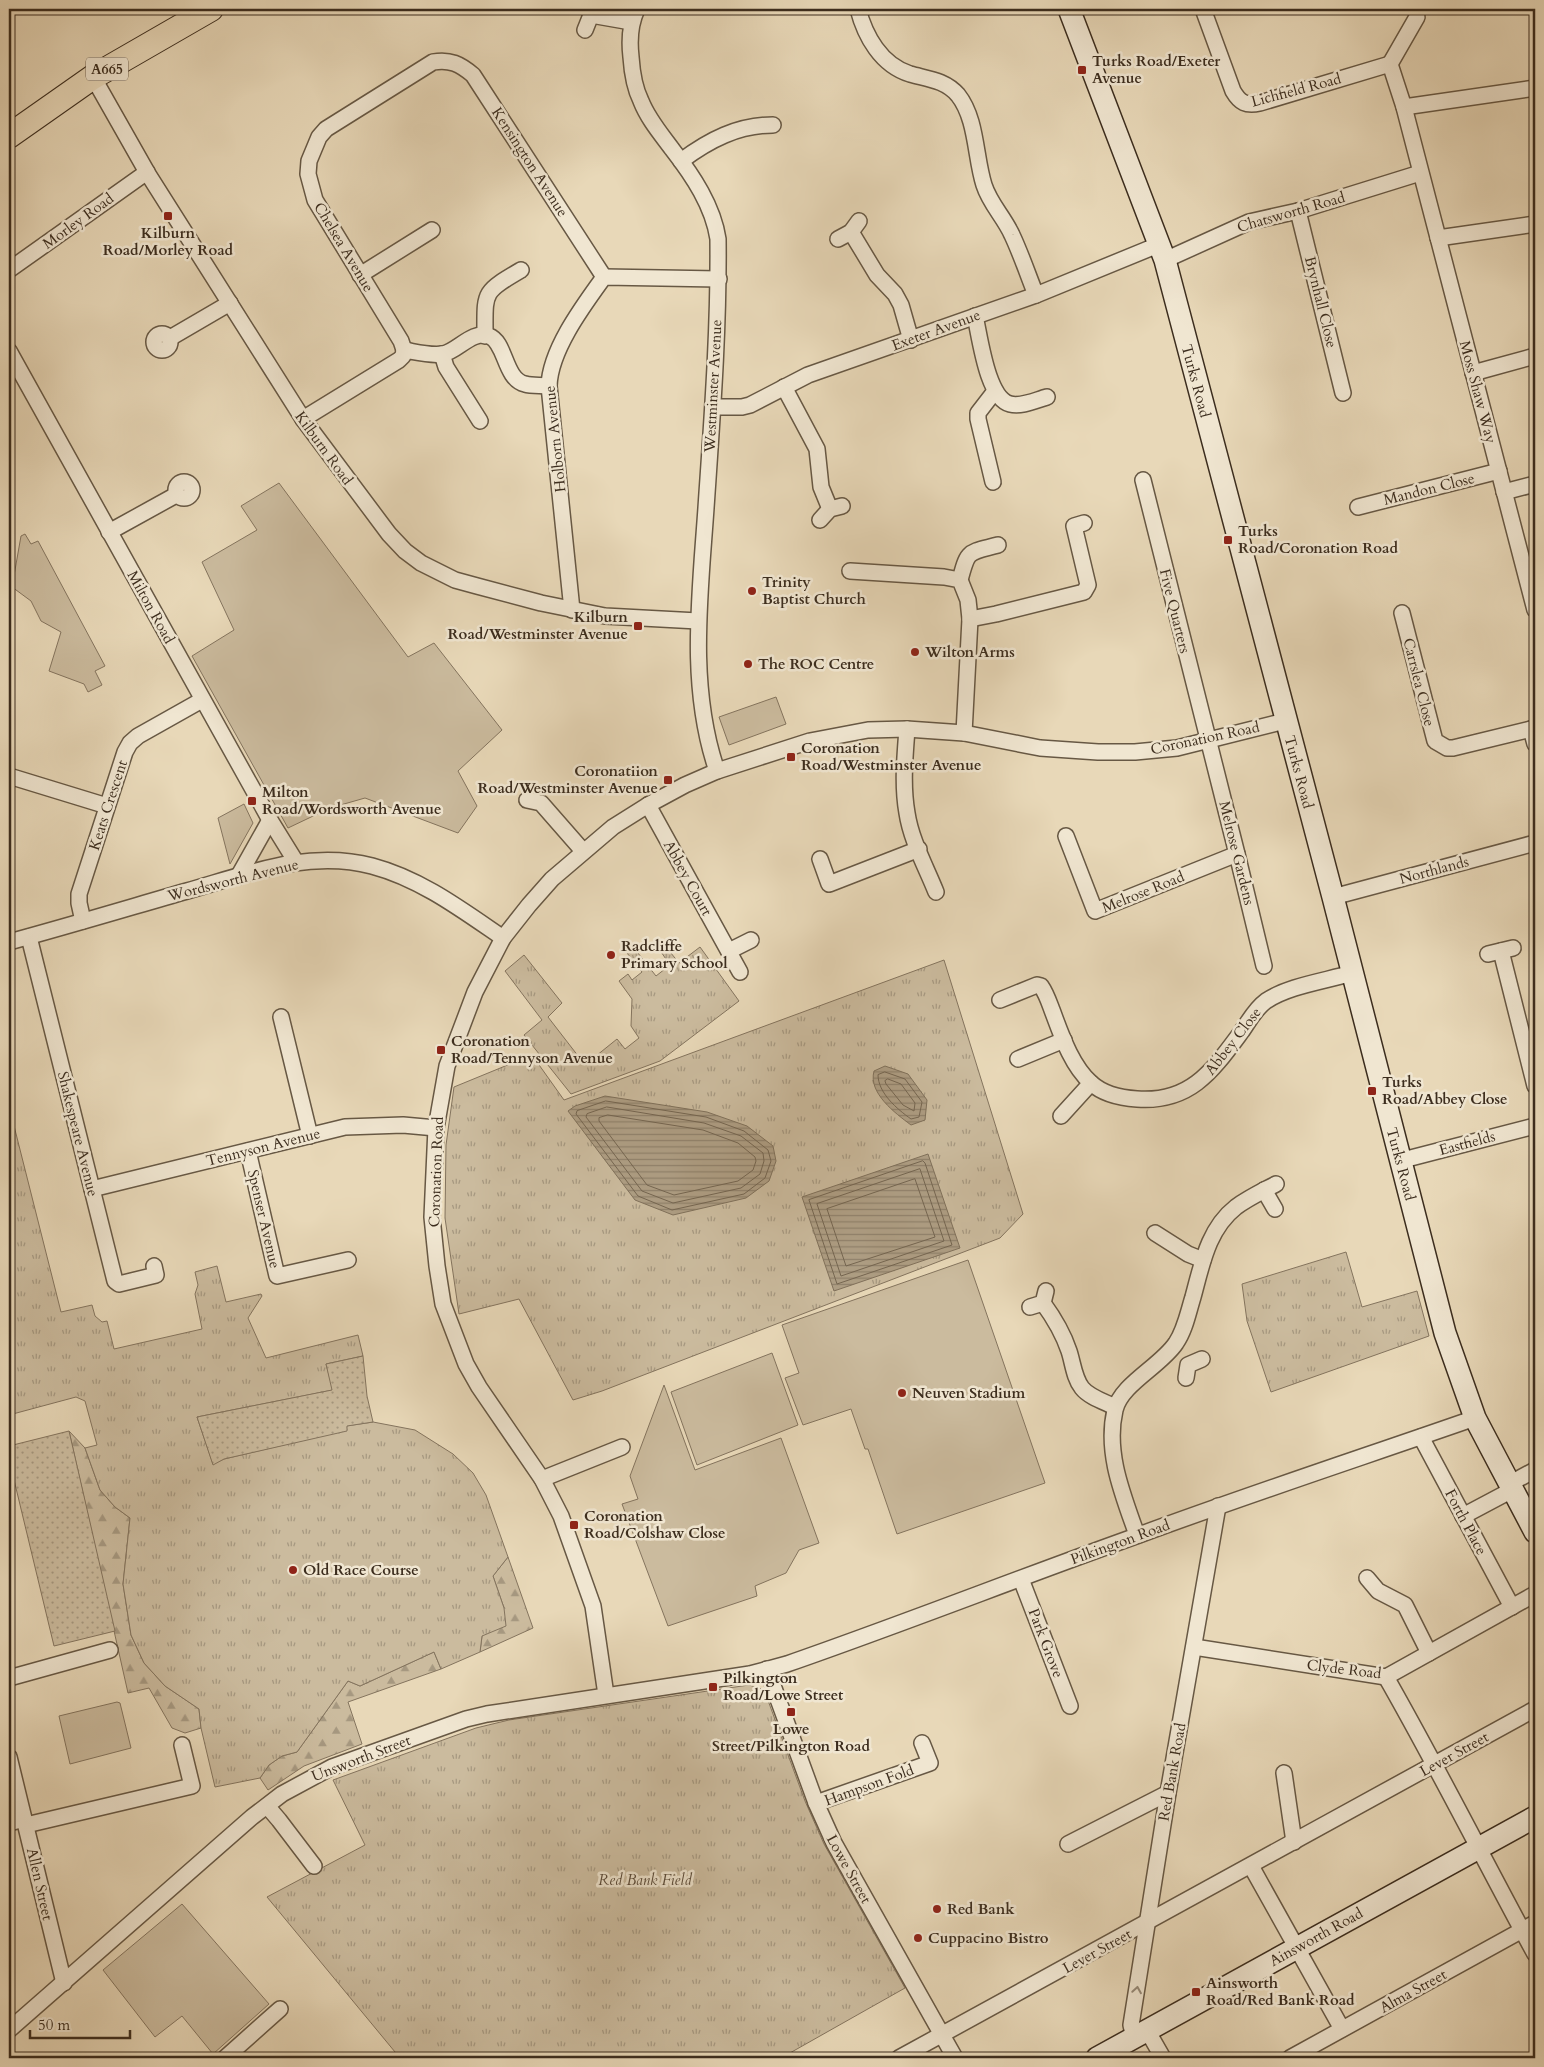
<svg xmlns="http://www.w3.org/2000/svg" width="1544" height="2067" viewBox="0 0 1544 2067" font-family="Cardo,serif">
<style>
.grass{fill:#cbbb9e;stroke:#84745e}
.forest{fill:url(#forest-firs);stroke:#84745e}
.park{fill:url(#park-tufts);stroke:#84745e}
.garden{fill:url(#garden-dots);stroke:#84745e}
.water{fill:url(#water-rules);stroke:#80715b}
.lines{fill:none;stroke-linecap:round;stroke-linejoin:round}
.shore{stroke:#756651;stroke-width:1}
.street-casing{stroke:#675844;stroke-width:18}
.secondary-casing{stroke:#3c2d1e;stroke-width:24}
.primary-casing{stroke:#3c2d1e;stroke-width:26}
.street{stroke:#f0e6d1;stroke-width:15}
.secondary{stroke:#f0e6d1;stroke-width:21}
.primary{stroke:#e8d8b8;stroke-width:24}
.oneway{stroke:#968a78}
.poi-dot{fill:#8f2418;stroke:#f0e6d1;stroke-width:2}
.labels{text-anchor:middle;stroke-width:5;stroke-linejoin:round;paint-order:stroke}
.shield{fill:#f0e6d1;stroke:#726454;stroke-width:1}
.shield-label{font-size:14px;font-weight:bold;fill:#3c2d1e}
.poi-label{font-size:15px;font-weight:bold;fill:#3c2d1e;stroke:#f0e6d1;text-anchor:start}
.street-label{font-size:15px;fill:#3c2d1e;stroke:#f0e6d1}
.park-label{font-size:15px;font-style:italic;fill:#594938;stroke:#f0e6d1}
</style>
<defs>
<pattern id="forest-firs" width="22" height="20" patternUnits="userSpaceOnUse" patternTransform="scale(1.25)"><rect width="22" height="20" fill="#cbbb9e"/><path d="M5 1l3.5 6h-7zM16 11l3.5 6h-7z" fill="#a69880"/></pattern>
<pattern id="park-tufts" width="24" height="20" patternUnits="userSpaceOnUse" patternTransform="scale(1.25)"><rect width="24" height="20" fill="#cbbb9e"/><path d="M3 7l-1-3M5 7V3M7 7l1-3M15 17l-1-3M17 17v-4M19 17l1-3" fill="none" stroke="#a69880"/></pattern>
<pattern id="garden-dots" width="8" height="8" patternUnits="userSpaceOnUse" patternTransform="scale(1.25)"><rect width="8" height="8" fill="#cbbb9e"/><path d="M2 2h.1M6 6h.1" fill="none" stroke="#a69880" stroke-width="1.8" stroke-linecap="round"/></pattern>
<pattern id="water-rules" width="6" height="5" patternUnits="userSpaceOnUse" patternTransform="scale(1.25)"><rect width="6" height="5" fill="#ae9e84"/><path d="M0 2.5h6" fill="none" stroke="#8f816b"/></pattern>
</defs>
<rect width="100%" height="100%" fill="#e8d8b8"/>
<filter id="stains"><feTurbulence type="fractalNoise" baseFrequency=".004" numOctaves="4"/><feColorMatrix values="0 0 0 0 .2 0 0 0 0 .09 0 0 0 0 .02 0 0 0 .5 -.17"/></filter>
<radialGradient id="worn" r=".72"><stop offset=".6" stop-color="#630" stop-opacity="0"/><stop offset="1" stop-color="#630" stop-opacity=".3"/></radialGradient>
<!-- grass -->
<g class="grass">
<path d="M279,483l129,174 26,-14 68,87 -44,41 19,35 -19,27 -93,-35 -35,10 -42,20 -96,-172 42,-26 -32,-68 55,-32 -16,-24z"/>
<path d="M25,534l6,10 7,-3 67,125 -10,5 7,14 -14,7 -4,-8 -35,-13 12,-39 -20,-11 -10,-20 -19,-14 9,-51z"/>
<path d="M776,697l10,27 -57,21 -10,-28z"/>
<path d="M244,804l9,19 -23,41 -12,-46z"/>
<path d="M968,1260l77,223 -148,51 -29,-85h-3l-14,-40 -48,16 -18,-47 14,-5 -17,-48z"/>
<path d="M772,1353l26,72 -101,40 -26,-73z"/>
<path d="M664,1385l31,85 86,-32 38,105 -20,7 -13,23 -31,13 2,10 -89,30 -46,-122 16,-5 -8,-23z"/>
<path d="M117,1702l3,1 11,45 -61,16 -11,-48z"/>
<path d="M182,1904l87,100 -56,50 -31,-38 -27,21 -52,-67z"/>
</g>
<!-- forest -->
<g class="forest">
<path d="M69,1431l16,17 15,42 15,17 15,11 -7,66 8,51 13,28 21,23 34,23 2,19 -16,5 -13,-5 -23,-40 -21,5z"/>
<path d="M508,1557l25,71 -53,24 2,-16 22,-28 -11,-32z"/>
<path d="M434,1652l7,17 -93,33 14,42 -58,22 -36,24 -8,-12 9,-13 13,-9 15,-4 51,-71 12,5z"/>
</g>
<!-- park -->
<g class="park">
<path d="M662,942l17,21 21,-16 39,54 -79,60 -89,33 -47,-59 18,-15 -37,-49 19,-16 38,48 -14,14 34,44 9,-1 26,-21 8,10 14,-11 -8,-12 1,-27 -13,-18 9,-7 4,6 10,-8 -15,-19 7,-5 22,28 14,-11 -13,-19z"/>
<path d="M944,960l79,254 -23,24 -398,153 -29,9 -54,-101 -60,15 -14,-96 1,-73 8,-58 78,-32 32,45z"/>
<path d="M9,1106l52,206 31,-7 3,11 7,6 5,-1 7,28 88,-20 -7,-35 3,-9 -3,-13 22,-6 9,36 35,-8 1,2 -14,22 18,40 92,-23 5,21 -37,8 7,26 -136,27 16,47 11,-5 123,-29 -1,-4 27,-4 42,8 38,24 20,19 13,22 22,62 -15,19 11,32 2,18 -24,10 -2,16 -39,17 -7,-17 -74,34 -12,-5 -51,71 -15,4 -13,9 -9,13 -45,9 -14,-59 -2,-19 -34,-23 -21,-23 -13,-28 -8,-51 7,-66 -15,-11 -15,-17 -15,-42 12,-3 -12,-44 -9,-4 -67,18z"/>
<path d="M1346,1252l16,55 55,-16 12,45 -158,56 -24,-71 -5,-37z"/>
<path d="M749,1685l13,4 4,6 39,106 19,43 81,144 -124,70h-381l-133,-161 98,-52 -32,-65 143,-52 33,-8z"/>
</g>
<!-- garden -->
<g class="garden">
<path d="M363,1356l4,40 6,26 -26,4v5l-123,28 -11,6 -16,-48 135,-27 -6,-26z"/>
<path d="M69,1431l46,200 -61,15 -45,-187v-13z"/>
</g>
<!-- water -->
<g class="water">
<path d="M885,1066l23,8 19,26 -2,20 -14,5c-16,-12 -43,-32 -37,-54z"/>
<path d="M605,1096l102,16 40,14 26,20 3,15 -7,20 -23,17 -73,17 -38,-15 -67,-89 7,-5z"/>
<path d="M928,1154l32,94 -126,43 -32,-94z"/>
</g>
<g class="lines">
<!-- shore -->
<g class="shore">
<path d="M885,1072l20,7 17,23 -3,15 -8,2c-14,-10 -33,-26 -33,-44z"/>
<path d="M888,1079l13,5 14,19 -1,8 -11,-6 -17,-21 -1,-3z"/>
<path d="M606,1101l100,16 38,14 24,19 3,11 -6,17 -21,16 -72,16 -34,-14 -62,-82 1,-3z"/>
<path d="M607,1107l97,16 37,13 22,17 1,8 -4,13 -19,14 -68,15 -31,-12 -56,-74 1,-3z"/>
<path d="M608,1115l95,15 35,13 17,14 1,4 -3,9 -15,11 -64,14 -27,-10 -48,-64v-3z"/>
<path d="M923,1161l2,2 27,82 -115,39 -28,-84z"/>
<path d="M920,1169l24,72 -103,35 -24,-72z"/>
<path d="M915,1179l20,58 -89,29 -19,-57z"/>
</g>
<defs>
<g id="street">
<path d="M637,9c-7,15 -8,31 -6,48 1,15 3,30 10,44 7,18 20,33 31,48 21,27 41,57 46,90 1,90 -6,180 -12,269 -6,88 -18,178 11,263"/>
<path d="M858,9c7,27 23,56 52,65 18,5 35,6 48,21 19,24 17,62 26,90 6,19 20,32 28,50 9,19 16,40 24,60"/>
<path d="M1203,9l30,82c7,12 13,15 27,12l130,-39"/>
<path d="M591,15l40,7"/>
<path d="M585,30l6,-15 -3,-6"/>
<path d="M1390,64l14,43 131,503"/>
<path d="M1390,64l27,-47"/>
<path d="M93,77l55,97 155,245 86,115 16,17 16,12 34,17 22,6 64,17 64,13 93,5"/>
<path d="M1404,107l131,-19"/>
<path d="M681,161c28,-21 57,-36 92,-36"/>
<path d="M1298,211l45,182"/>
<path d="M851,232l26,43 18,19 6,11 10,35"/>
<path d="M1438,238l97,-14"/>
<path d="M838,239l13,-7 8,-11"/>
<path d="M1165,260l84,-38 49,-11 122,-38"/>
<path d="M9,270l138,-98"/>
<path d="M360,275l72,-45"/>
<path d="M975,316c5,21 12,82 35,88 12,3 26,-4 37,-7"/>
<circle cx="162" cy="342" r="8"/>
<path d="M485,336c0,-45 -3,-43 36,-66"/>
<path d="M170,338l60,-35"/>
<path d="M404,350l-3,-9 -86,-141 -7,-26 1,-13 10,-24 7,-8 107,-67c17,-3 27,2 40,13l131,202"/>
<path d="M9,351l261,469 26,42"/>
<path d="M442,354l4,13 34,54"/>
<path d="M1473,373l62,-17"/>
<path d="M784,387l33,62 4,38 9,22"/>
<path d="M713,407h29l8,-2 58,-30 228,-80 122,-50"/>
<path d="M303,419l96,-59 4,-4 1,-6c12,2 26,6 39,4 15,-3 29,-24 46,-18 17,6 15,43 36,48 7,2 16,1 24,2"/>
<path d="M1143,480l94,374 27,112"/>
<circle cx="184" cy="490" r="8"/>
<path d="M993,482l-15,-63v-6l17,-22"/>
<path d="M1504,492l31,-8"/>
<path d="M1358,507l141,-36"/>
<path d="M820,520l10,-11 12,-3"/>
<path d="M109,532l67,-37"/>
<path d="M850,571l94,6 16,3 8,20 2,19 -6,114"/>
<path d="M960,580c8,-31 8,-27 38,-35"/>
<path d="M572,610l-23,-224c1,-36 34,-80 55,-109l115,2"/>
<path d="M1402,613l33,128 12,7h6l82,-20"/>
<path d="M970,619l26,-5 88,-22 4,-7 -14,-59 10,-3"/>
<path d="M907,729c-2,27 -5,56 0,84 4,27 19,54 29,79"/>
<path d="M1531,729l4,15"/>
<path d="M9,776l98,30"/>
<path d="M527,800l14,3 42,48"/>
<path d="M648,805l92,167"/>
<path d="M1066,836l29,75 142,-57"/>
<path d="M820,859l9,25 90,-35"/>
<path d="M238,877l32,-57"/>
<path d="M1333,897l202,-54"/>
<path d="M83,921l-4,-18v-9l46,-142 5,-9 8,-7 64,-36"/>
<path d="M29,937l86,344 4,3 37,-9 -2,-9"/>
<path d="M9,942c59,-16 119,-34 178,-51 60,-17 122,-42 185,-25 49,13 90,44 131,72"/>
<path d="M729,951l22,-11"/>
<path d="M1501,951l34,135"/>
<path d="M1488,954l25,-6"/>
<path d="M1000,1000l37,-15 4,1c5,7 8,16 11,24 9,24 19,55 39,73 12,11 30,15 46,16 54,4 76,-29 105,-68 7,-10 13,-22 24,-30 22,-15 59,-20 86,-28"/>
<path d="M281,1017l29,119"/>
<path d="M1018,1059l46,-19"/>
<path d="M1061,1116l30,-33"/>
<path d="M248,1151l29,125 71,-16"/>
<path d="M1399,1161l136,-35"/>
<path d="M92,1189l253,-62 58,-2 33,3"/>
<path d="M1264,1190l11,19"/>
<path d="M1155,1233l33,21 15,6"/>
<path d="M1043,1303c11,15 20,30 26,48 4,12 5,27 13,37 7,9 23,14 33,19"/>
<path d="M1030,1307l13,-4 3,-12"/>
<path d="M1186,1378l2,-13 14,-6"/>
<path d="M1421,1437l91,170"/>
<path d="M542,1479l80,-32"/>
<path d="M1509,1484l26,-14"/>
<path d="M1463,1516l49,-26"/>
<path d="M1137,1535c-14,-40 -32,-82 -22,-125 6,-26 46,-44 61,-67 9,-13 12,-30 17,-46 9,-33 15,-68 43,-90 12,-9 27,-16 40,-23"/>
<path d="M1367,1578l11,13 27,14 24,48"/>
<path d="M1021,1579l49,127"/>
<path d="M1194,1647l192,30 149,-83"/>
<path d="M767,1669l49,134 18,40 121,215"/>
<path d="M1386,1677c52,91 99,185 149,277"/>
<path d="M9,1678l101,-28"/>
<path d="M606,1695l-13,-89 -32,-90 -19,-37 -63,-92 -13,-23 -23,-60 -6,-38 -5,-49 4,-89 11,-62 28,-74 28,-54 26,-33 23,-26 61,-52 35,-22 37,-20 32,-14 93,-30 58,-11 39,-1 57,4 76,15 58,4h37l42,-4 108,-27"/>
<path d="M9,1757l55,226"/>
<path d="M1284,1773l10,69"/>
<path d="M816,1803l114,-40 -8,-20"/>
<path d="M267,1806l12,14 35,46"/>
<path d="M9,1823l15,-4"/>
<path d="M26,1825l166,-39 -10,-41"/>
<path d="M1068,1844l100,-51"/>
<path d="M1251,1866l91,163"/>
<path d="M9,2030l243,-213 30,-23 50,-27 134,-48 21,-5 263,-40 37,-10c118,-41 234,-87 352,-129 111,-41 224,-78 336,-117"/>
<path d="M1147,2030l16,28"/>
<path d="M1134,2038l-3,-13 37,-232 50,-287"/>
<path d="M225,2058l55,-49"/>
<path d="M899,2058l636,-349"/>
<path d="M1290,2058l245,-135"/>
</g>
<g id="secondary">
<path d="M1069,9l96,251 168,637 112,436 30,85 60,114"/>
<path d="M1097,2058l438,-241"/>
</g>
<path id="primary" d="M9,136l84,-59 118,-68"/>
</defs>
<!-- street casing -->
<use href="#street" class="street-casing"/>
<!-- secondary casing -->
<use href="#secondary" class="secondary-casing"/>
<!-- primary casing -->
<use href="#primary" class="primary-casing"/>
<!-- street -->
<use href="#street" class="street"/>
<!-- secondary -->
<use href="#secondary" class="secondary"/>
<!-- primary -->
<use href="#primary" class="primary"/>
</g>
<!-- one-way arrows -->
<defs><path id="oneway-chevron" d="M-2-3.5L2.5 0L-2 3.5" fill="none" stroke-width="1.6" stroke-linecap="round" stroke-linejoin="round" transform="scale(1.25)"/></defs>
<use class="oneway" href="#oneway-chevron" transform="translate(1137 1990) rotate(-81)"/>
<!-- markers -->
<g class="poi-dot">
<rect x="1077" y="65" width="10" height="10" rx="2.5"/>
<rect x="163" y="211" width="10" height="10" rx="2.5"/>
<rect x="1223" y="535" width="10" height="10" rx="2.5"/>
<circle cx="752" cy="591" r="5"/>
<rect x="633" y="621" width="10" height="10" rx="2.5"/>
<circle cx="915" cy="652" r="5"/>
<circle cx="748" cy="664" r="5"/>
<rect x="786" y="752" width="10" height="10" rx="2.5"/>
<rect x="663" y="775" width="10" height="10" rx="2.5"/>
<rect x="247" y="796" width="10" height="10" rx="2.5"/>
<circle cx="611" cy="955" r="5"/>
<rect x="436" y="1045" width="10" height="10" rx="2.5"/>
<rect x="1367" y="1086" width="10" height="10" rx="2.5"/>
<circle cx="902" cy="1393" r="5"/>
<rect x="569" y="1520" width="10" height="10" rx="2.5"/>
<circle cx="293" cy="1570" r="5"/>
<rect x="708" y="1682" width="10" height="10" rx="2.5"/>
<rect x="786" y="1707" width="10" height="10" rx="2.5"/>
<circle cx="937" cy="1909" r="5"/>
<circle cx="918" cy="1938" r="5"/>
<rect x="1191" y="1987" width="10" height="10" rx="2.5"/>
</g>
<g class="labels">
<!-- shield labels -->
<rect class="shield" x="86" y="57.5" width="42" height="23" rx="4"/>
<g class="shield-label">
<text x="107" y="74">A665</text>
</g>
<!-- poi labels -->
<g class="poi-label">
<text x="1092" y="66">Turks Road/Exeter<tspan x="1092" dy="17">Avenue</tspan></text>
<text x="168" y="238" text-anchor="middle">Kilburn<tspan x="168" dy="17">Road/Morley Road</tspan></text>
<text x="1238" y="536">Turks<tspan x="1238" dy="17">Road/Coronation Road</tspan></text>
<text x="762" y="587">Trinity<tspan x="762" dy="17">Baptist Church</tspan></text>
<text x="628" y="622" text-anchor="end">Kilburn<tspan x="628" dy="17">Road/Westminster Avenue</tspan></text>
<text x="925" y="657">Wilton Arms</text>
<text x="758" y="669">The ROC Centre</text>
<text x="801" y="753">Coronation<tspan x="801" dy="17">Road/Westminster Avenue</tspan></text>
<text x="658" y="776" text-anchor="end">Coronatiion<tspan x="658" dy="17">Road/Westminster Avenue</tspan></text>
<text x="262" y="797">Milton<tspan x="262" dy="17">Road/Wordsworth Avenue</tspan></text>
<text x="621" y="951">Radcliffe<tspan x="621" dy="17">Primary School</tspan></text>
<text x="451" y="1046">Coronation<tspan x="451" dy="17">Road/Tennyson Avenue</tspan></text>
<text x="1382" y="1087">Turks<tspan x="1382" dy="17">Road/Abbey Close</tspan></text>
<text x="912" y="1398">Neuven Stadium</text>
<text x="584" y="1521">Coronation<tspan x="584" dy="17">Road/Colshaw Close</tspan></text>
<text x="303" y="1575">Old Race Course</text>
<text x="723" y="1683">Pilkington<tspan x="723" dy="17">Road/Lowe Street</tspan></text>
<text x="791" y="1734" text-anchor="middle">Lowe<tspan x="791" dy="17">Street/Pilkington Road</tspan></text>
<text x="947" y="1914">Red Bank</text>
<text x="928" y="1943">Cuppacino Bistro</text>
<text x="1206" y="1988">Ainsworth<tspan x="1206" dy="17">Road/Red Bank Road</tspan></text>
</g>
<!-- street labels -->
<g class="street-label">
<text transform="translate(1296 90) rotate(-15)" y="5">Lichfield Road</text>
<text transform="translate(530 162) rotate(57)" y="5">Kensington Avenue</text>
<text transform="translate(1291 212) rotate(-16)" y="5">Chatsworth Road</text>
<text transform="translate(78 221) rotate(-36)" y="5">Morley Road</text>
<text transform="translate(344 247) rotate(59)" y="5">Chelsea Avenue</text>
<text transform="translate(1321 302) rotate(76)" y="5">Brynhall Close</text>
<text transform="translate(936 330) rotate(-20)" y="5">Exeter Avenue</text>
<text transform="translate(1196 381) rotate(75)" y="5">Turks Road</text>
<text transform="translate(713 386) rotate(-87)" y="5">Westminster Avenue</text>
<text transform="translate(1478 392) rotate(75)" y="5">Moss Shaw Way</text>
<text transform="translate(555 439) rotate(-96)" y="5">Holborn Avenue</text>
<text transform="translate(324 448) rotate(54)" y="5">Kilburn Road</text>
<text transform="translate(1429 489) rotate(-14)" y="5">Mandon Close</text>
<text transform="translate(151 607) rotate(61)" y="5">Milton Road</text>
<text transform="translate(1175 611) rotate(76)" y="5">Five Quarters</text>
<text transform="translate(1419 682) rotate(76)" y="5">Carrslea Close</text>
<text transform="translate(1205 738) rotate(-12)" y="5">Coronation Road</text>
<text transform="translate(1299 772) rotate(75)" y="5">Turks Road</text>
<text transform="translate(108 805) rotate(-72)" y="5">Keats Crescent</text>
<text transform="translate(1237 853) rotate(76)" y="5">Melrose Gardens</text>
<text transform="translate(1434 870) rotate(-15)" y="5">Northlands</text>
<text transform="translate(688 878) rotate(61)" y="5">Abbey Court</text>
<text transform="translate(233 880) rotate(-14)" y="5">Wordsworth Avenue</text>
<text transform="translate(1143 892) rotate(-22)" y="5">Melrose Road</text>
<text transform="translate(1233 1041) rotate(-52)" y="5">Abbey Close</text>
<text transform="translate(78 1134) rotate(76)" y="5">Shakespeare Avenue</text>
<text transform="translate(1467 1143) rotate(-15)" y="5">Eastfields</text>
<text transform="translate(263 1147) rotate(-14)" y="5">Tennyson Avenue</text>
<text transform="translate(1401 1164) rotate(75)" y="5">Turks Road</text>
<text transform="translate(436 1172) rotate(-88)" y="5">Coronation Road</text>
<text transform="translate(264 1219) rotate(77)" y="5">Spenser Avenue</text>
<text transform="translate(1466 1522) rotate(62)" y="5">Forth Place</text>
<text transform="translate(1120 1542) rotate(-20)" y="5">Pilkington Road</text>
<text transform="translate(1046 1643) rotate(69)" y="5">Park Grove</text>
<text transform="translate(1344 1669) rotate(7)" y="5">Clyde Road</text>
<text transform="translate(1454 1754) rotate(-29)" y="5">Lever Street</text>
<text transform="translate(361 1758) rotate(-21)" y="5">Unsworth Street</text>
<text transform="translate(1172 1772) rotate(-80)" y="5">Red Bank Road</text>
<text transform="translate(869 1785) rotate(-20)" y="5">Hampson Fold</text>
<text transform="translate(849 1869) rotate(61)" y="5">Lowe Street</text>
<text transform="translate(40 1884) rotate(77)" y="5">Allen Street</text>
<text transform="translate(1316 1937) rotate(-29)" y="5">Ainsworth Road</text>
<text transform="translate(1097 1951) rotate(-29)" y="5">Lever Street</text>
<text transform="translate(1413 1991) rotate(-29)" y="5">Alma Street</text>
</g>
<!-- park labels -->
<g class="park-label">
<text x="645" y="1885">Red Bank Field</text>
</g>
</g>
<!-- margin -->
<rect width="1544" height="2067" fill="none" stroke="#e8d8b8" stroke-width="30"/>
<rect x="10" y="10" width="1524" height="2047" fill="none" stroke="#3c2d1e" stroke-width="2.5"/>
<rect x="15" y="15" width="1514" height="2037" fill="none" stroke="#3c2d1e"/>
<!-- scale -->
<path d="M30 2030v8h100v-8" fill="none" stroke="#3c2d1e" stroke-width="2.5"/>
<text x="38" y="2030" font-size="15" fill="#3c2d1e" stroke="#f0e6d1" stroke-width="4" paint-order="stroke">50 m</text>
<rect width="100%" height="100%" filter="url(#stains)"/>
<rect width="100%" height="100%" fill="url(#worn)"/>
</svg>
